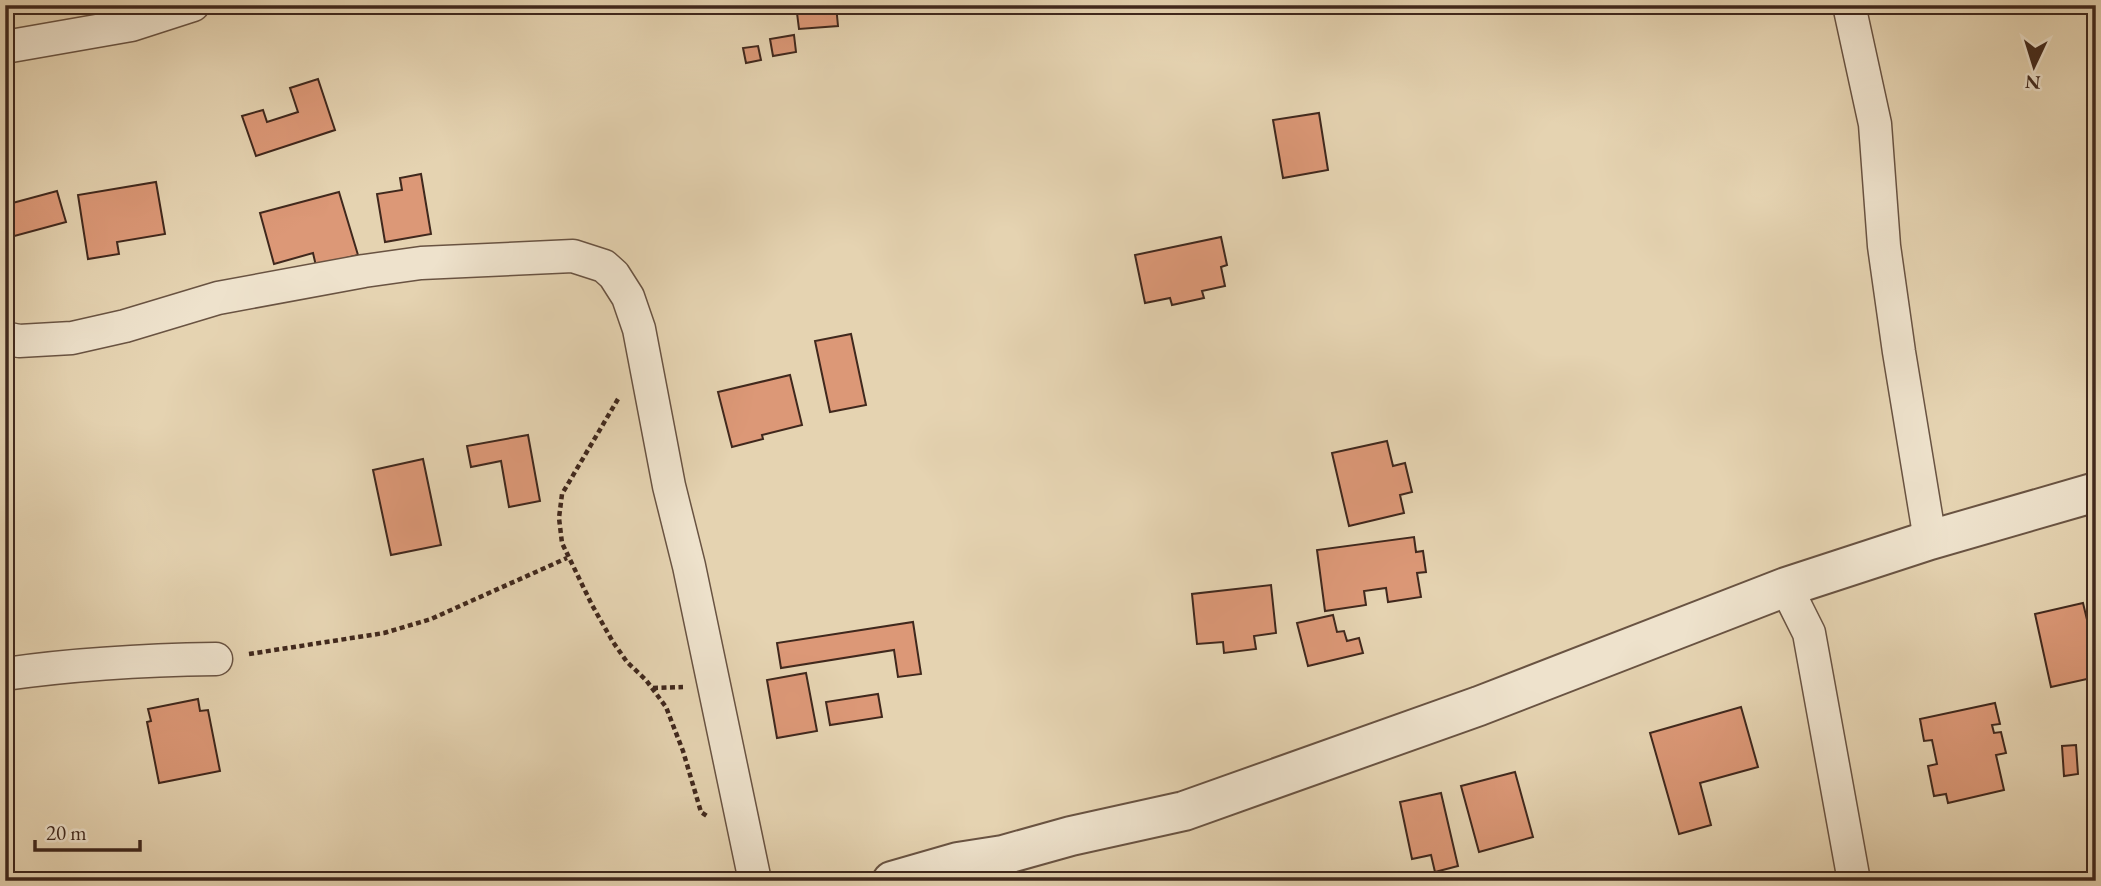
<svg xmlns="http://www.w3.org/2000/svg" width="2101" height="886" viewBox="0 0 2101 886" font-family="'EB Garamond',serif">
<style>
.building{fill:#dc9877;stroke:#40281d;stroke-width:2}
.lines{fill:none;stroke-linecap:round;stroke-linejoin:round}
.minor-casing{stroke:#695342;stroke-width:35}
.tertiary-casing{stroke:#695342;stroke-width:42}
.path{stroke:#40281d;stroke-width:4.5;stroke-dasharray:5 3.5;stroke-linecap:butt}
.minor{stroke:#eee2cc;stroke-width:32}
.tertiary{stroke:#eee2cc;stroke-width:38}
</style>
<rect width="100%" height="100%" fill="#e5d3b1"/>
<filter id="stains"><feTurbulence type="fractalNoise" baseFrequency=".00286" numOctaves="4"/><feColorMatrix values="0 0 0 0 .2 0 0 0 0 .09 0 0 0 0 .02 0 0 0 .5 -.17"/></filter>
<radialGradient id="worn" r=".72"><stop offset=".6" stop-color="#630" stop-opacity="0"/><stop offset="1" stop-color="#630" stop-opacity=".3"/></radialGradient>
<!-- building -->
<g class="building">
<path d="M796,5h40l2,21 -39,3z"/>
<path d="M794,35l2,17 -23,4 -3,-17z"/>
<path d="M758,46l3,14 -15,3 -3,-15z"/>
<path d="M318,79l17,51 -79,26 -14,-40 21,-6 4,12 31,-10 -8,-24z"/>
<path d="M1319,113l9,57 -45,8 -10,-58z"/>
<path d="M421,174l10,60 -46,8 -8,-48 25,-4 -2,-12z"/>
<path d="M156,182l9,52 -48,8 2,12 -31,5 -10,-64z"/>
<path d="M57,191l9,31 -59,16 -2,-33z"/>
<path d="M339,192l19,63 -42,11 -3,-13 -39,11 -14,-51z"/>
<path d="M1221,237l6,28 -6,2 4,19 -23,5 2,7 -32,7 -2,-7 -25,5 -10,-48z"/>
<path d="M851,334l15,71 -36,7 -15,-71z"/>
<path d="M790,375l12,50 -40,10 1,4 -31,8 -14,-55z"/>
<path d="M528,435l12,66 -31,6 -8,-46 -30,6 -4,-21z"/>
<path d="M1387,441l6,25 12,-3 7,29 -12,3 4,18 -55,13 -17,-73z"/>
<path d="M423,459l18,86 -50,10 -18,-85z"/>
<path d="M1414,537l2,15 7,-1 3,21 -9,1 4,24 -33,5 -2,-14 -22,3 2,14 -41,6 -8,-61z"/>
<path d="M1271,585l5,48 -22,3 2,13 -32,4 -1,-11 -26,2 -5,-50z"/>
<path d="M2083,603l13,54v20l-45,10 -16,-73z"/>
<path d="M1333,615l4,17 7,-1 3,10 12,-3 4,15 -55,13 -11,-43z"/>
<path d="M913,622l8,52 -23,3 -4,-27 -113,18 -4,-25z"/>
<path d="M806,673l11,58 -40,7 -10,-58z"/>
<path d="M878,694l4,23 -52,8 -4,-23z"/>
<path d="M198,699l2,12 8,-1 12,61 -61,12 -12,-61 4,-1 -3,-12z"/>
<path d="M1995,703l5,21 -8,1 2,8 7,-1 5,21 -10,2 8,35 -56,13 -2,-9 -12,2 -6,-30 9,-2 -5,-24 -8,1 -4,-22z"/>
<path d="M1741,707l17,60 -58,16 11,42 -32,9 -29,-101z"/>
<path d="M2076,745l2,29 -14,2 -2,-30z"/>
<path d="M1515,772l18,65 -54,15 -18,-66z"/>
<path d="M1441,793l17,73 -23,6 -4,-17 -19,4 -12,-57z"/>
</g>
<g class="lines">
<defs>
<g id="minor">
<path d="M1849,5l26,119 9,122 15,106 31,188"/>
<path d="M5,47l126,-22 62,-20"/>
<path d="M5,338l14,3 53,-3 53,-12 93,-28 146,-27 57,-8 152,-7 31,10 10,9 14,22 11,32 30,157 20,80 66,315"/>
<path d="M1786,587l23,46 45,248"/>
<path d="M5,674c70,-10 140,-14 211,-15"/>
</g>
<path id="tertiary" d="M892,881l66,-19 45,-7 68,-19 113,-25 295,-105 307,-119 144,-47 166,-48"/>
</defs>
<!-- minor casing -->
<use href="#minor" class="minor-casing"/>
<!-- tertiary casing -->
<use href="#tertiary" class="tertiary-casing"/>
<!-- path -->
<g class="path">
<path d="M618,399l-56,95 -3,24 3,25 30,62 21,37 14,20 19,18 20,27 17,44 18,61 6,4"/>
<path d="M249,654l135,-21 47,-14 136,-61"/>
<path d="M653,688l30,-1"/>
</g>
<!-- minor -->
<use href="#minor" class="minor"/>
<!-- tertiary -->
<use href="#tertiary" class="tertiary"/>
</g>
<!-- margin -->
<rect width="2101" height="886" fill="none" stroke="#e5d3b1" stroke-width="28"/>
<rect x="7" y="7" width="2087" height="872" fill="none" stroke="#40281d" stroke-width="3.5"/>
<rect x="14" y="14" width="2073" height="858" fill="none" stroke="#40281d" stroke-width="2"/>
<!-- north arrow -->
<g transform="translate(2034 66) rotate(184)" stroke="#eee2cc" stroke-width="5" paint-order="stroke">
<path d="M0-5L12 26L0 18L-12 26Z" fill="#40281d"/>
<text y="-10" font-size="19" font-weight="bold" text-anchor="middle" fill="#40281d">N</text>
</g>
<!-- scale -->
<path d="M35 840v10h105v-10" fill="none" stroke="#40281d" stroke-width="3.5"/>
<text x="46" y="840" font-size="21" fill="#40281d" stroke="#eee2cc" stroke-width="5" paint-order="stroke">20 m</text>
<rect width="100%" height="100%" filter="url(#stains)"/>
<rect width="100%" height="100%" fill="url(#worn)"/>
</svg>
